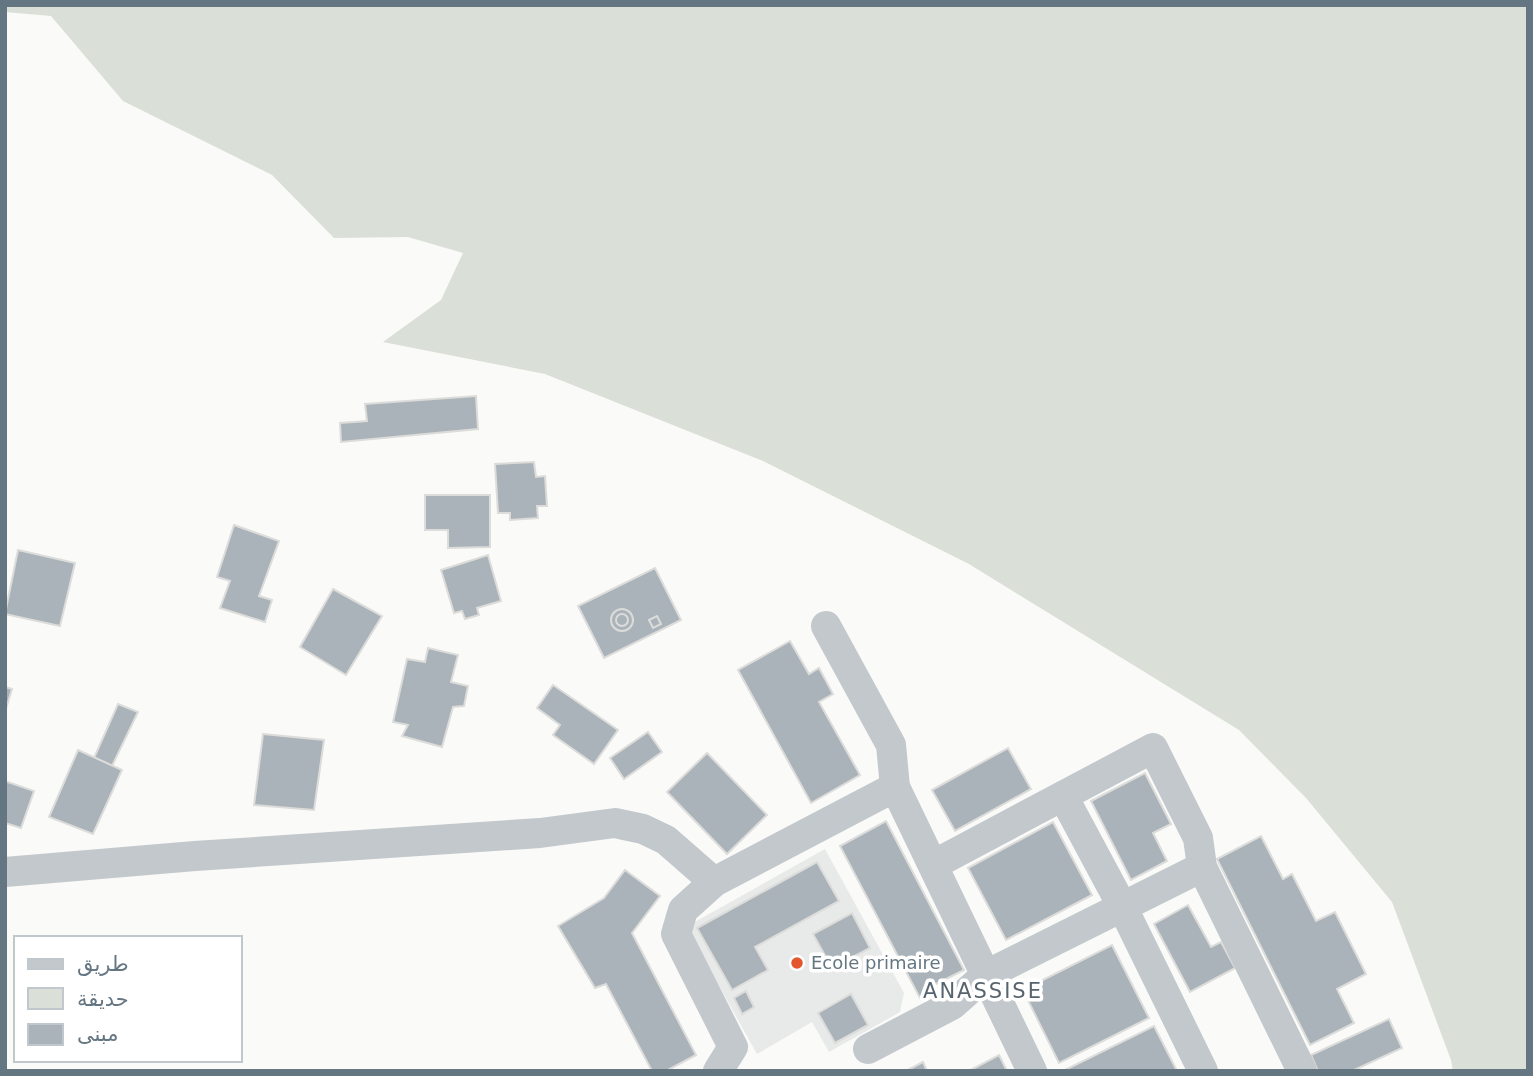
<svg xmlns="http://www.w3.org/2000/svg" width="1533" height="1076" viewBox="0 0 1533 1076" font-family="'DejaVu Sans',Vazirmatn,sans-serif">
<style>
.built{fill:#e8e9e9}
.green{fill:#dadfd7}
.building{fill:#aab3b9;stroke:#dcdcda;stroke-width:2}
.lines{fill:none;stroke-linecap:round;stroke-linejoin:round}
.minor{stroke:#c3c8cc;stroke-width:30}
.poi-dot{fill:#e4572e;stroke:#fff;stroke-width:2.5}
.labels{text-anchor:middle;stroke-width:7;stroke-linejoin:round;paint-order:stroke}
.poi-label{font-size:18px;fill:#657683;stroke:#fff;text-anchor:start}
.quarter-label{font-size:21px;letter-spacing:2px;fill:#57646e;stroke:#fff}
</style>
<rect width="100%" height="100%" fill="#fafaf8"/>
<!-- built -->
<path class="built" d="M825,849l79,144 -4,19 -71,40 -17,-30 -55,32 -67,-120 3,-11z"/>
<!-- green -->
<path class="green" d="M5,5h1523v1066h-75l-2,-11 -59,-158 -86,-104 -67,-68 -270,-166 -206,-103 -218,-87 -162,-32 58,-42 22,-47 -55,-16 -74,1 -62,-63 -149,-74 -72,-85 -46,-4z"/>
<!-- building -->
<g class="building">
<path d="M476,396l2,33 -137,13 -1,-19 27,-2 -2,-17z"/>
<path d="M534,462l2,15 9,-1 2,30h-10l1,12 -28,2v-7h-12l-3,-49z"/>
<path d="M425,495h65v52l-42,1v-18h-23z"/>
<path d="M234,525l45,16 -20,55 13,4 -7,22 -45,-14 10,-27 -13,-4z"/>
<path d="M18,550l57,13 -15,63 -55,-12z"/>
<path d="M488,555l13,46 -24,7 2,7 -14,4 -3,-8 -8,2 -13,-43z"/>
<path d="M655,568l26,52 -77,38 -26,-52z"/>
<path d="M333,589l49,27 -36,59 -46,-28z"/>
<circle cx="622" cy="620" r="11"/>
<circle cx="622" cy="620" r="6"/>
<path d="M657,616l4,8 -8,4 -4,-8z"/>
<path d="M790,641l19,33 10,-6 14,26 -14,8 41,73 -49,28 -73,-133z"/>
<path d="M428,648l30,7 -7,27 17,4 -4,20 -11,1 -11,40 -40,-11 6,-11 -15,-3 14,-63 18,3z"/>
<path d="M553,685l65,45 -24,34 -41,-29 7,-10 -23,-17z"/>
<path d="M5,687l7,2 -7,23z"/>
<path d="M118,704l20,8 -26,54 -18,-8z"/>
<path d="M648,732l14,20 -38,27 -14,-21z"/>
<path d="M263,734l61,6 -10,70 -60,-5z"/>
<path d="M1008,748l23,41 -76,42 -23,-41z"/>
<path d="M78,750l44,20 -29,64 -44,-17z"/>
<path d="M707,753l60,62 -40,39 -60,-62z"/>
<path d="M1145,773l26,51 -18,9 14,28 -36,19 -40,-79z"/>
<path d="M5,781l29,10 -13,37 -16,-5z"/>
<path d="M886,821l78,149 -32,16 4,6 -15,8 -81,-154z"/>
<path d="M1053,822l39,73 -86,45 -38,-72z"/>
<path d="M1261,836l22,43 9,-5 24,47 19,-9 31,62 -29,15 17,34 -44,22 -93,-186z"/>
<path d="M817,862l22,39 -84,46 13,23 -36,20 -35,-62z"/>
<path d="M625,870l35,26 -28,37 64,122 -30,16h-14l-46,-87 -11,4 -37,-62 46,-28z"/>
<path d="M1188,905l23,42 10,-5 14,26 -45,24 -36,-68z"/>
<path d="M852,913l18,35 -38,20 -19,-34z"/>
<path d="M1112,945l37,73 -90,45 -36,-73z"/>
<path d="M746,991l8,16 -12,7 -8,-16z"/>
<path d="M851,994l17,31 -33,18 -17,-30z"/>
<path d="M1389,1019l13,29 -50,23h-34l-7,-16z"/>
<path d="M1154,1026l23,45h-109l-1,-2z"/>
<path d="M999,1055l8,16h-38z"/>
<path d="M923,1062l4,9h-21z"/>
</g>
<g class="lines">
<!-- minor -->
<g class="minor">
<path d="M826,626l65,119 4,42 137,284"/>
<path d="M1063,796l59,110 81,165"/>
<path d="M933,865l220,-117 45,90 4,29 100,204"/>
<path d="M5,872l190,-16 345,-23 75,-10 28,6 23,11 48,42"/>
<path d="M868,1049l84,-44 34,-30 216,-108"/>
<path d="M718,1071l15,-24 -57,-113 7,-24 31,-28 181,-95"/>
</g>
</g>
<!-- markers -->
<circle class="poi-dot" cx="797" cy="963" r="7"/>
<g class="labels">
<!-- poi labels -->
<g class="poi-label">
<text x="811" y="969">Ecole primaire</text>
</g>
<!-- quarter labels -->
<g class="quarter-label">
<text x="983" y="998">ANASSISE</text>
</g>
</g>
<!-- border -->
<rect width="1533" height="1076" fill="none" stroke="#657683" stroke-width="14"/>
<!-- legend -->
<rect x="14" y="936" width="228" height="126" fill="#ffffff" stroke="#c1c8cd" stroke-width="2"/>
<rect x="28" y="959" width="35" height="10" fill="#c3c8cc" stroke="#c1c8cd" stroke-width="2"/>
<text x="77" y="971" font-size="21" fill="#657683">طريق</text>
<rect x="28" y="988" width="35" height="21" fill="#dadfd7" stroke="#c1c8cd" stroke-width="2"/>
<text x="77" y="1006" font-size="21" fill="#657683">حديقة</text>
<rect x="28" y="1024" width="35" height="21" fill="#aab3b9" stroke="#c1c8cd" stroke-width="2"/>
<text x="77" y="1041" font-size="21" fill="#657683">مبنى</text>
</svg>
